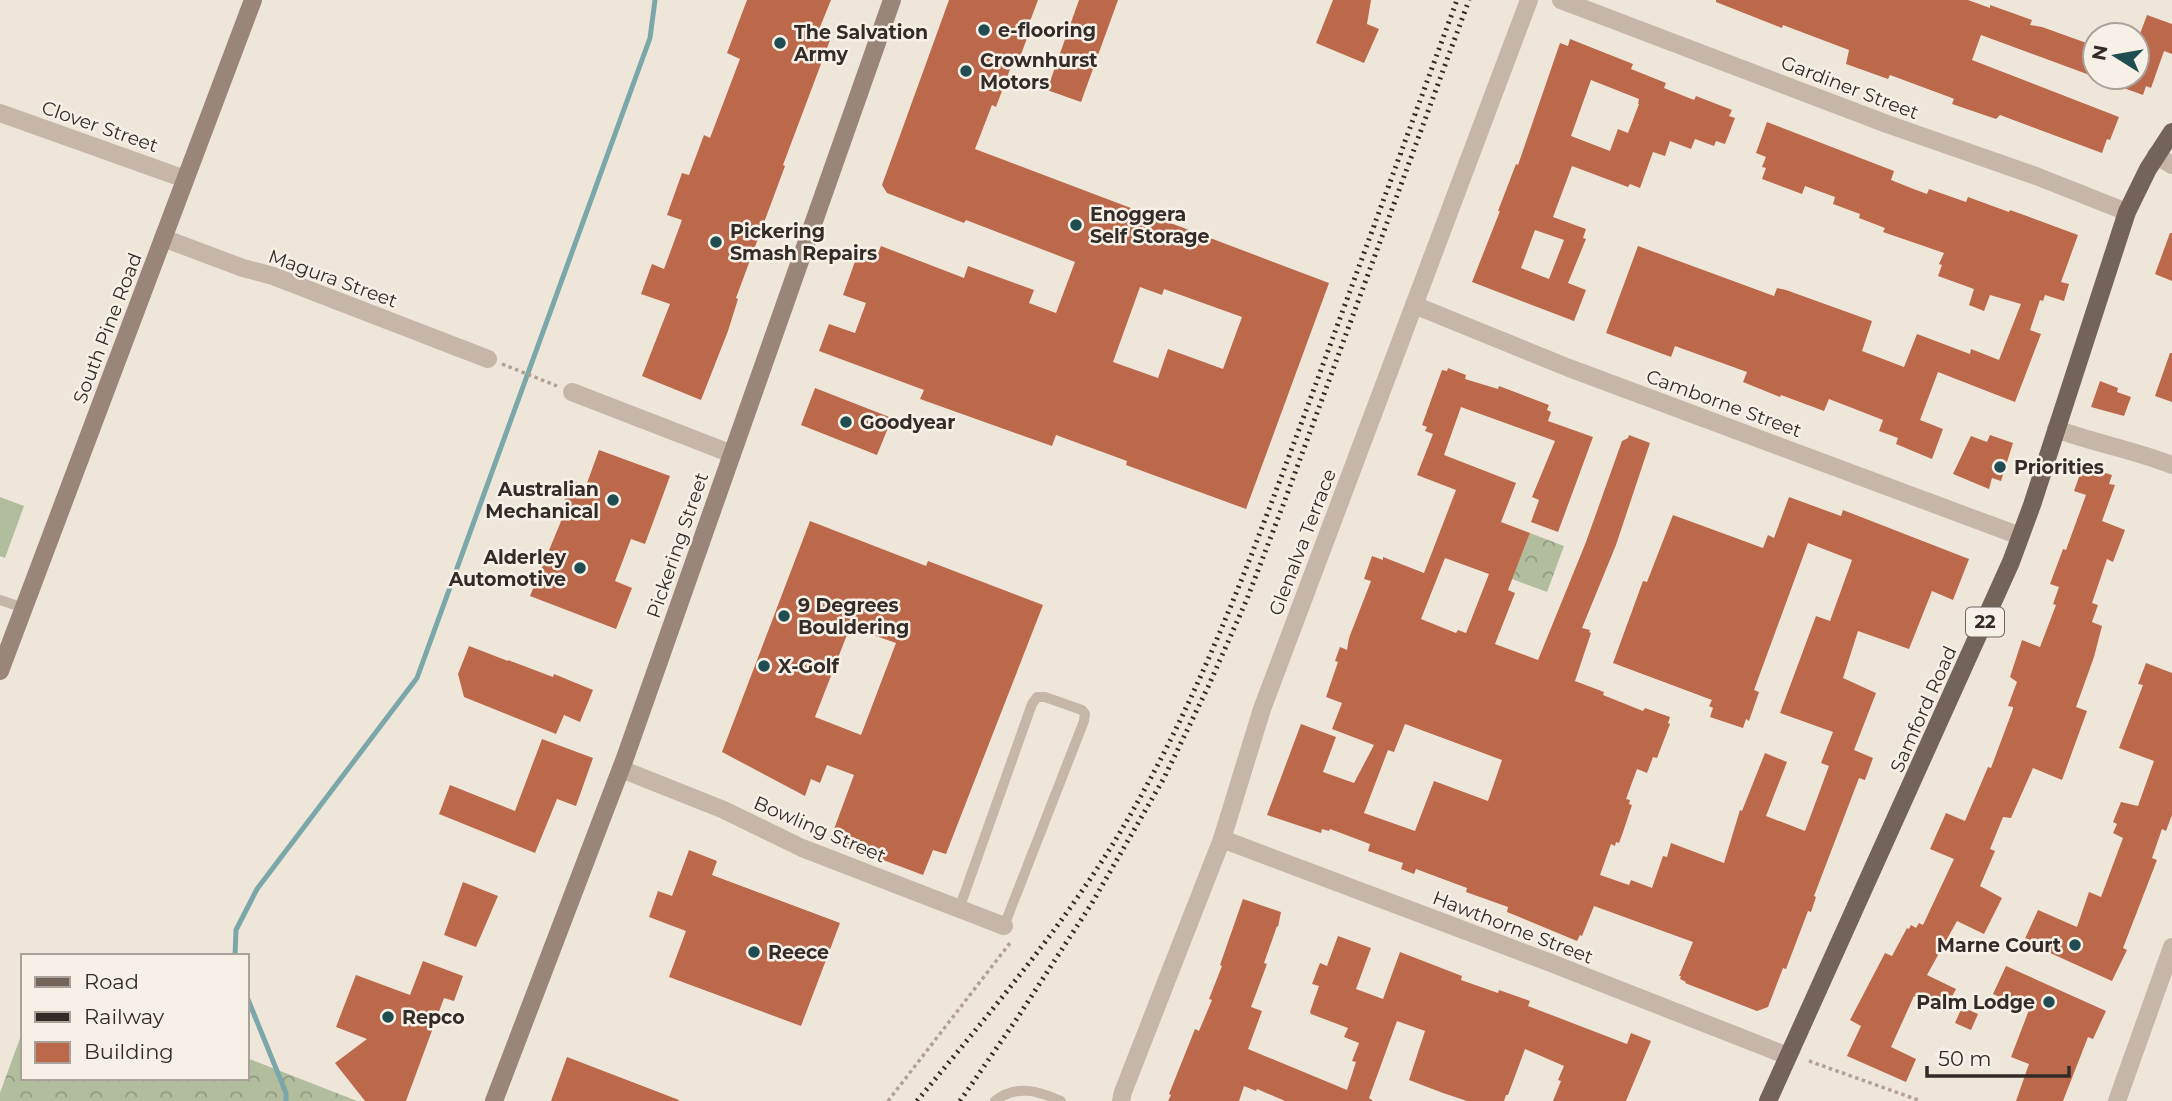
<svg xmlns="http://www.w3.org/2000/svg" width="2172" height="1101" viewBox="0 0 2172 1101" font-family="Montserrat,sans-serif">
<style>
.forest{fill:url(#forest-crowns)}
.pitch{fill:#b1bd9c}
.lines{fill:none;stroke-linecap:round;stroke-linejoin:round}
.stream{stroke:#7ca7aa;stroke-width:5}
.building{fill:#bc694b;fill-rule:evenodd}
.path{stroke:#b2a092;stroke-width:3.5;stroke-dasharray:3.5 3.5;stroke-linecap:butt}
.service{stroke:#c6b6a7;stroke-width:10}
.minor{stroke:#c6b6a7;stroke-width:18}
.tertiary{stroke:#c6b6a7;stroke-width:18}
.secondary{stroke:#9a8679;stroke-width:18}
.primary{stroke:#746359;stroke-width:18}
.rail{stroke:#332b27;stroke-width:5;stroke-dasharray:2 5;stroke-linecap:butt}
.poi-dot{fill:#204d51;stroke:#f7f0e6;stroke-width:2.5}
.labels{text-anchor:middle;stroke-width:5;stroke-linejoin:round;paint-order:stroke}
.shield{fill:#f7f0e6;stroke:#6e6660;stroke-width:2}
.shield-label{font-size:18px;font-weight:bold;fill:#332b27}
.poi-label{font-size:19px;font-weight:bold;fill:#332b27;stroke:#f7f0e6;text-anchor:start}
.street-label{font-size:19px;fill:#332b27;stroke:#f7f0e6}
</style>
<defs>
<pattern id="forest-crowns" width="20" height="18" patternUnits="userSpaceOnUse" patternTransform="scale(1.75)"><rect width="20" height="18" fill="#b1bd9c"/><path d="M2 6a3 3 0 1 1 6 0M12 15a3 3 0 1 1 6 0" fill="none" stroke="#919a7f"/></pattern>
</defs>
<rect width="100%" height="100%" fill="#efe6da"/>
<!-- forest -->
<g class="forest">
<path d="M1530,533l34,13 -17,46 -35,-13z"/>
<path d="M23,1030v48h224v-20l110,43h-357v-8z"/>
</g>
<!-- pitch -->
<path class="pitch" d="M0,497l24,9 -19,52 -5,-2z"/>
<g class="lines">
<!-- stream -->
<g class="stream">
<path d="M235,956l1,-26 21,-41 160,-211 233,-640 5,-38"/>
<path d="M247,997l39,96v8"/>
</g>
</g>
<!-- building -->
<g class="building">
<path d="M747,0h84l-11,27 13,5 -50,133 2,1 -49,132 2,1 -10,32 -27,69 -59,-24 28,-72 -29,-10 11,-30 12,5 18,-49 -15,-5 15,-42 7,2 15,-40 6,3 30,-79 -13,-6z"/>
<path d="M949,0h89l-9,24 3,1 -15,40 -5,-1 -16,43 -4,-2 -17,44 354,134 -83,226 -120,-44 1,-4 -71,-26 -4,11 -132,-47 4,-9 -105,-39 10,-27 26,9 11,-30 -23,-8 14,-39 17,7 7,-17 83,32 4,-12 66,24 -5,13 27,10 19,-51 -109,-42 -2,3 -77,-30 -5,-8zM1140,287l22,8 2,-6 78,28 -19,52 -55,-20 -10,29 -45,-16z"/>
<path d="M1079,0h39l-37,102 -34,-12z"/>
<path d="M1333,0h38l-4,24 12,5 -15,34 -48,-20z"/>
<path d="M1716,0h252l22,8v-3l42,15 -2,5 12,2 53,19v31l-114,-42 -9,25 147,57 -9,23 -3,-1 -5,14 -102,-38 -4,4 -44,-15 2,-5 -2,-1 -62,-23 -2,4 -42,-15 3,-14 -66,-25 -1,3 -66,-26z"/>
<path d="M2147,15l25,9v30l-8,-3 -13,37 -5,-2 -3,9 -44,-16 1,-2h37v-35z"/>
<path d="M1570,39l63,25 -2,5 35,14 -2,5 30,12 2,-4 36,14 -3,6 6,2 -10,26 -9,-3 -2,5 -19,-7 -4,10 -21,-8 -5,15 -12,-4 -13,36 -10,-4 -2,3 -56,-21 -19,51 33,12 -3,9 3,1 -18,44 18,7 -12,31 -102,-39 28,-71h-2l18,-47 2,1 42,-122 8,3zM1591,80l48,19 -1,5h1l-11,29 -10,-4 -8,22 -39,-15zM1535,230l29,10 -15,39 -28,-11z"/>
<path d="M1767,122l127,49 -3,9 20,8 16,6 2,-5 37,13 2,-5 41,15 1,-2 14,5 54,20 -17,47 8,2 -5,17 -19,-6 -2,6 -3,-1 -10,30 11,4 -26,68 -77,-30 -18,48 23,9 -11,30 -36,-15 2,-6 -19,-7 4,-11 -54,-21 -5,12 -43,-16 -1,2 -37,-15 4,-10 -72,-26 -4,11 -65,-24 32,-87 136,50 3,-8 9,2 86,31 -10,30 42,16 13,-33 53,20 1,-5 28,11 22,-56 -31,-9 -6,16 -15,-6 5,-16 -36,-13 4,-11 -3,-1 5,-11 -61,-21 2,-4 -26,-10 1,-4 -27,-10 2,-7 -30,-11 -3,8 -40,-15 4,-11 -4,-1 4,-10 -10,-4z"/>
<path d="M2170,233h2v48l-17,-7z"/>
<path d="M2170,353h2v49l-17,-6z"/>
<path d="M1448,368l18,7 -1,4 33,10 1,-3 50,19 -2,5 4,2 -3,9 45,16 -35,95 -27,-10 8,-22 -7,-3 23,-56 -94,-34 -17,48 72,28 -15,39 29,11 -22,57 7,3 -20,51 43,16 48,-118 36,-101 6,-3 1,-3 21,8 -34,102 -34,83 8,2 -1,2 2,1 -16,48 29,11 -1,3 40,16 2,-3 25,9 -2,6 2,1 -13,34 -4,-1 -6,16 -10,-4 -11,30 4,1 -1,4 3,1 -10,30 -3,8 -3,-1 -1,4 -4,-2 -11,31 29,10 2,-5 21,8 11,-32 4,1 4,-14 53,20 16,-53 2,1 23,-58 22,9 -21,54 39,15 24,-65 -8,-3 12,-31 -53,-19 36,-97 14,5 22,-61 -44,-17 -54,147 5,2 -10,29 -3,-2 -3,9 -33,-11 3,-9 -4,-2 3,-6 -99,-37 30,-82 4,1 26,-67 90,33 5,-13 6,3 15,-41 52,19 2,-6 126,49 -16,41 -21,-9 -23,58 -51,-18 -15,47 33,15 -22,57 19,8 -8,22 -6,-2 -45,118 2,1 -5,15 -3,-1 -22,58 -3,-1 -15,39 -11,4 -72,-28 1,-1 -6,-3 1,-3h-2l14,-34 -99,-36 -12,30 -2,-1 -3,6 -70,-29 1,-5 -42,-15 1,-4 -51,-19 -2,5 -13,-5 2,-6 -35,-12 2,-7 -40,-15 -1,2 -7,-2 -1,4 -54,-18 34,-91 35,13 -13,35 31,11 20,-38 -42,-16 10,-26 -16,-6 12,-35 -3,-1 5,-14 7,3 2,-12 22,-57 -7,-2 8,-23 11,4v-3l41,16 32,-83 -39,-15 16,-41 -8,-3 2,-4 -5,-2 20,-55 5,1zM1445,558l44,16 -23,59 -8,-3 -2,3 -35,-14zM1405,724l97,36 -14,41 -54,-20 -19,50 -51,-18 24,-63 6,2z"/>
<path d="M2100,381l18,7 -1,4 14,5 -7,19 -33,-9z"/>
<path d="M815,388l77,30 -15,37 -76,-30z"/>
<path d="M1990,435l23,8 -12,38 -9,-3 -3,11 -36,-15 18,-38 16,6z"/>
<path d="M599,450l71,26 -25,68 -14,-5 -16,42 17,7 -16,41 -86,-33 34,-82 -4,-1 12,-32 14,5z"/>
<path d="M2083,466l29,9 -3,9 6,1 -13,36 23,9 -12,32 -6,-3 -15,44 6,2 -6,17 10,4 -8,31 -18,50 11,4 -25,69 -29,-12 -22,50 -8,-1 -13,32 5,2 -15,35 22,12 -18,36 -27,-13 -30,54 29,14 -12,23 -30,-16 -23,51 25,12 -10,23 -59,-26 14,-30 -11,-6 35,-67 7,3 15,-28 2,1 2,-4 5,3 3,-5 4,2 31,-66 -24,-10 16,-36 19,8 23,-54 3,1 22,-59v-2l-5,-1 9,-24 -7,-5 12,-37 18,7 16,-42 -3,-1 6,-17 -9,-3 13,-35 3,1 20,-55 -12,-4z"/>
<path d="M810,521l116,45 2,-5 115,44 -97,249 -13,-4 -10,25 -93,-35 24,-65 -27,-10 -7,18 -9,-4 -6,17 -83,-44zM850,627l46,16 -35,92 -46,-18z"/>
<path d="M469,646l39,15v-1l45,17 1,-3 39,16 -13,32 -16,-7 -8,19 -92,-37 -6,-23z"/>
<path d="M2146,663l26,10v142l-6,16 -4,-2 -10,29 5,2 -34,88 4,2 -15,31 -88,-40 14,-31 39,17 12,-35 12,5 22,-59 -10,-5 4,-9 -4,-2 8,-20 17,4 16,-45 -35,-13 24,-63 -5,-1z"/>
<path d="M542,739l51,19 -17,48 -19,-7 -22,54 -96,-39 11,-29 65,26z"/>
<path d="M689,850l28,11 -5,14 128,48 -39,103 -132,-49 17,-46 -37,-14 9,-26 14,5z"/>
<path d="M463,882l35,14 -22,51 -32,-12z"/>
<path d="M1243,899l38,13 -3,15 -1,-1 -13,37 3,1 -16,43 11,4 -14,38 99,41 9,-28 -4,-1 7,-18 -15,-6 4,-9 -37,-14 -1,-2 9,-26 -7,-2 8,-21 7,3 11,-30 33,12 -15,41 27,10 17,-47 62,24 -1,4 37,13 1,-3 31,11 -2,5 99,38 4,-11 20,8 -25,60h-73l8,-20 -3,-1 6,-14 -39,-17 -17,46h-2l-2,6h-37l-24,-8 -34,-13 16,-49 -28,-10 -28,77 4,3h-88l-28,-12 -1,2 -12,-5 -5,15h-71l3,-6 -2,-1 26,-65 4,2 13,-31 -3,-1 13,-33 -2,-1z"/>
<path d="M423,961l40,15 -9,25 -10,-3 -38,103h-41l-30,-38 32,-24 -31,-12 20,-52 54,20z"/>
<path d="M2006,966l100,45 -13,28 -5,-2 -25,64h-47l13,-37 -18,-7 18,-47 -36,-16z"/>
<path d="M1962,1007l16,7 -7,16 -16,-7z"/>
<path d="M567,1057l112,43 -1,1h-127z"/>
</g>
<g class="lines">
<!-- path -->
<g class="path">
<path d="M502,364l55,22"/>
<path d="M1809,1061l112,40"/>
<path d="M888,1101l122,-158"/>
</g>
<!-- service -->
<g class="service">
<path d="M0,600l24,8"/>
<path d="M959,909l73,-205 5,-7h8l37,13 3,4 -1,7 -80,205"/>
<path d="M995,1101c21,-17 44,-10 66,0"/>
</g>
<!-- minor -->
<g class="minor">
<path d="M1561,0l326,124 149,52 91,36"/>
<path d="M0,113l185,66"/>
<path d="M2156,155l16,10"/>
<path d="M163,238l80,30 30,8 215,83"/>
<path d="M1414,305l155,63 451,168"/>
<path d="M572,392l160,62"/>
<path d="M621,769l103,41 78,38 202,78"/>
<path d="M1222,839l329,124 237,93"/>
<path d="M1121,1101l2,-9 99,-253 40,-130 267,-709"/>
<path d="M2117,1101l55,-154"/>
</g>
<!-- tertiary -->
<path class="tertiary" d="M2056,429c38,14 78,21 116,36"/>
<!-- secondary -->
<g class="secondary">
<path d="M0,671l253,-671"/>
<path d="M494,1101l131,-343 267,-758"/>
</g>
<!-- primary -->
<path class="primary" d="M1768,1101l243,-539 21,-57 95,-293 21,-43 24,-37"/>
<!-- rail -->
<g class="rail">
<path d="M917,1101c70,-85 141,-168 199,-262 82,-135 136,-284 191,-431 50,-136 100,-272 150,-408"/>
<path d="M960,1101l56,-81 76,-117 72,-125 44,-91 39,-88 38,-99 184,-500"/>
</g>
</g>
<!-- markers -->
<g class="poi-dot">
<circle cx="984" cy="30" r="7"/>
<circle cx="780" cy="43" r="7"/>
<circle cx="966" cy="71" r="7"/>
<circle cx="1076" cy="225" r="7"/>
<circle cx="716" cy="242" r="7"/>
<circle cx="846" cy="422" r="7"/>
<circle cx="2000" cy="467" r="7"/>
<circle cx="613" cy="500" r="7"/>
<circle cx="580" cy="568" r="7"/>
<circle cx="784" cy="616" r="7"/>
<circle cx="764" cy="666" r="7"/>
<circle cx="2075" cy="945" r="7"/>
<circle cx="754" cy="952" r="7"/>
<circle cx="2049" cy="1002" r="7"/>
<circle cx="388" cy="1017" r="7"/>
</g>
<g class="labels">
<!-- shield labels -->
<rect class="shield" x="1966" y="607.5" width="38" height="29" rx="5"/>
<g class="shield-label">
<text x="1985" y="628">22</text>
</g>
<!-- poi labels -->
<g class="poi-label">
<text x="998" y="37">e-flooring</text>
<text x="794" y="39">The Salvation<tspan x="794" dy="22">Army</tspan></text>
<text x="980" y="67">Crownhurst<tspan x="980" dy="22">Motors</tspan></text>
<text x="1090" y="221">Enoggera<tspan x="1090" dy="22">Self Storage</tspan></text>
<text x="730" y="238">Pickering<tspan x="730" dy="22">Smash Repairs</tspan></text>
<text x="860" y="429">Goodyear</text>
<text x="2014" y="474">Priorities</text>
<text x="599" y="496" text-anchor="end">Australian<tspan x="599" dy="22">Mechanical</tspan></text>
<text x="566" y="564" text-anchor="end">Alderley<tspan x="566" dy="22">Automotive</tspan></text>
<text x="798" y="612">9 Degrees<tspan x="798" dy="22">Bouldering</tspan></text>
<text x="778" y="673">X-Golf</text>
<text x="2061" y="952" text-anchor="end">Marne Court</text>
<text x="768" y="959">Reece</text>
<text x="2035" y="1009" text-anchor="end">Palm Lodge</text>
<text x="402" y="1024">Repco</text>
</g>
<!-- street labels -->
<g class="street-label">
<text transform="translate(1850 87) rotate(21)" y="7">Gardiner Street</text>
<text transform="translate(100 126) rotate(19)" y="7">Clover Street</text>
<text transform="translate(333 278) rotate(20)" y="7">Magura Street</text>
<text transform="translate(107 328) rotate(-69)" y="7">South Pine Road</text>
<text transform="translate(1724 403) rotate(20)" y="7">Camborne Street</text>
<text transform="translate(1302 542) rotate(-69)" y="7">Glenalva Terrace</text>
<text transform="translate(677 545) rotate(-71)" y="7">Pickering Street</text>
<text transform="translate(1923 709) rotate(-66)" y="7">Samford Road</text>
<text transform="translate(820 829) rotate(23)" y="7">Bowling Street</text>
<text transform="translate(1513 927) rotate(21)" y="7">Hawthorne Street</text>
</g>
</g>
<!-- legend -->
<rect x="21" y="954" width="228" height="126" fill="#f7f0e6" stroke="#a9a19a" stroke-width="2"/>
<rect x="35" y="977" width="35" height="10" fill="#746359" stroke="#a9a19a" stroke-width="2"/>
<text x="84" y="989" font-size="21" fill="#332b27">Road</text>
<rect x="35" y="1012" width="35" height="10" fill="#332b27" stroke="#a9a19a" stroke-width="2"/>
<text x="84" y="1024" font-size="21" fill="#332b27">Railway</text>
<rect x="35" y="1042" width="35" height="21" fill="#bc694b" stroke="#a9a19a" stroke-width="2"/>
<text x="84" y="1059" font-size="21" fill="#332b27">Building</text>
<!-- north arrow -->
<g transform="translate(2116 56) rotate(281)"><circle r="33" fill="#f7f0e6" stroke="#a9a19a" stroke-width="2"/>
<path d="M0-5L12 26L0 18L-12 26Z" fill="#204d51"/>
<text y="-10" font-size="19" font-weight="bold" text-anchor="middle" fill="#332b27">N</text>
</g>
<!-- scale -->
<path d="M1927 1066v10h142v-10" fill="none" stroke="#332b27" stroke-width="3.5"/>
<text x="1938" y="1066" font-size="21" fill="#332b27" stroke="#f7f0e6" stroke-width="5" paint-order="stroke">50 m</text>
</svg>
